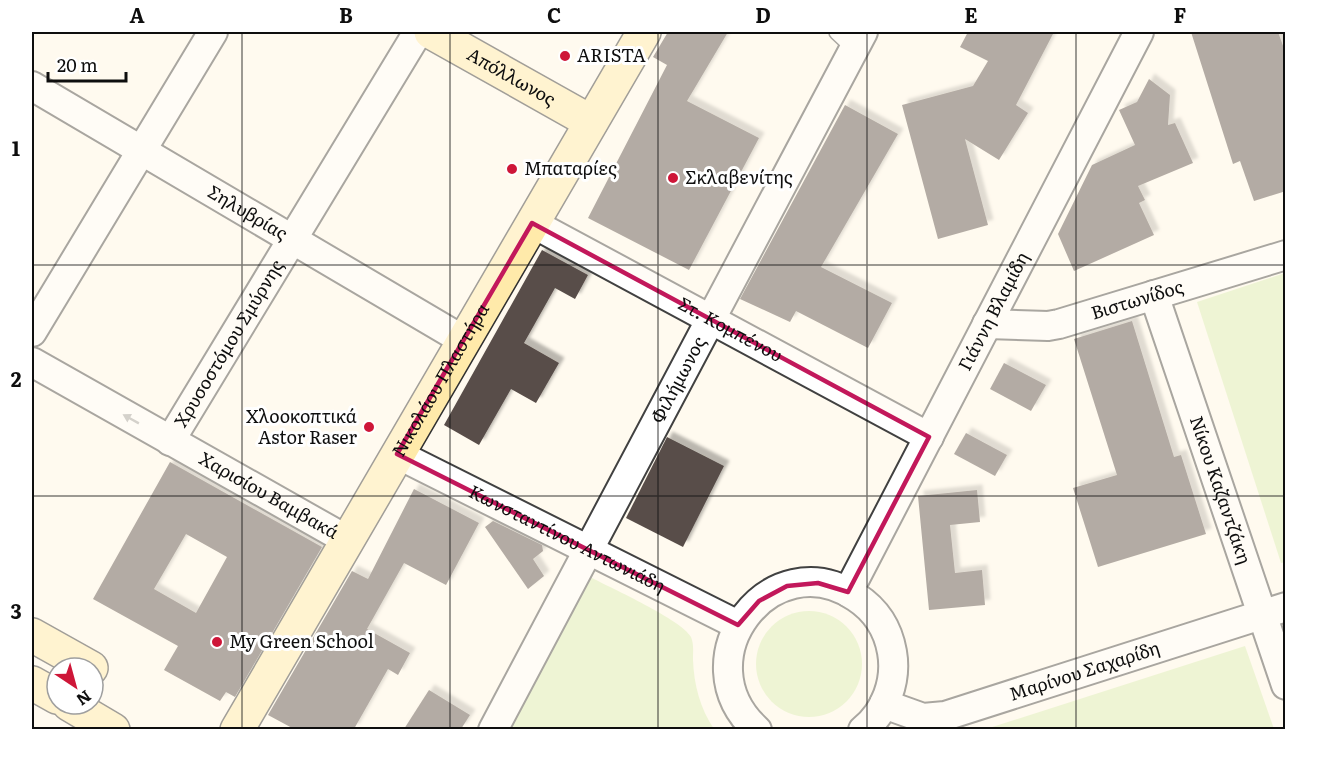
<svg xmlns="http://www.w3.org/2000/svg" width="1317" height="761" viewBox="0 0 1317 761" font-family="Literata,serif">
<style>
.green{fill:#daeeb4}
.building{fill:#584d49;fill-rule:evenodd;filter:url(#shadow)}
.lines{fill:none;stroke-linecap:round;stroke-linejoin:round}
.lane-casing{stroke:#414141;stroke-width:18}
.street-casing{stroke:#414141;stroke-width:32}
.secondary-casing{stroke:#303030;stroke-width:36}
.lane{stroke:#fff;stroke-width:15}
.street{stroke:#fff;stroke-width:28}
.secondary{stroke:#ffeaaa;stroke-width:33}
.oneway{fill:#9f9f9f}
.marked{fill:none;stroke:#c2185b;stroke-width:4.5;stroke-linejoin:round}
.grid{fill:none;stroke:#0e0e0e;stroke-width:1.5;stroke-opacity:0.55}
.poi-dot{fill:#ce1638;stroke:#fff;stroke-width:2}
.labels{text-anchor:middle;stroke-width:6;stroke-linejoin:round;paint-order:stroke}
.poi-label{font-size:18px;fill:#0e0e0e;stroke:#fff;text-anchor:start}
.street-label{font-size:18px;fill:#0e0e0e;stroke:#fff}
.neatline{fill:none;stroke:#0e0e0e;stroke-width:2}
.grid-label{font-size:20px;text-anchor:middle;font-weight:bold;fill:#0e0e0e}
</style>
<defs>
<filter id="shadow"><feDropShadow dx="5.5" dy="-5.5" stdDeviation="1.5" flood-color="#0004"/></filter>
</defs>
<rect width="100%" height="100%" fill="#fffaef"/>
<!-- green -->
<g class="green">
<path d="M1285,273l1,289 -5,1 -84,-261z"/>
<path d="M592,578c19,10 90,42 99,59 3,7 2,15 2,23 1,25 7,48 21,69l-205,1 74,-147z"/>
<circle cx="809" cy="664" r="53"/>
<path d="M1245,646l29,83h-288z"/>
</g>
<!-- building -->
<g class="building">
<path d="M668,32h60l-41,69 72,37 -70,132 -101,-52 79,-153 -14,-8z"/>
<path d="M968,32h86l-38,73 12,8 -29,47 -34,-21 23,86 -50,14 -36,-134 71,-19 15,-25 -28,-14z"/>
<path d="M1191,32h87l8,22v137l-32,10 -14,-40 -7,3z"/>
<path d="M1149,79l21,16 -2,30 7,-2 18,40 -55,23 7,14 -6,3 15,32 -80,36 -16,-37 34,-69 43,-20 -16,-35 18,-8z"/>
<path d="M845,105l53,29 -77,133 71,36 -24,45 -72,-37 -6,11 -50,-23z"/>
<path d="M542,250l46,25 -13,24 -20,-11 -31,55 35,20 -23,40 -25,-14 -32,56 -35,-20z"/>
<path d="M1132,321l42,136 7,-2 25,79 -108,33 -25,-79 44,-13 -43,-136z"/>
<path d="M1004,363l42,22 -15,26 -41,-22z"/>
<path d="M966,433l41,22 -12,21 -41,-22z"/>
<path d="M667,437l57,29 -41,81 -57,-29z"/>
<path d="M170,462l152,85 -87,150 -9,-5 -6,9 -56,-31 14,-24 -85,-47zM186,534l41,23 -31,56 -42,-24z"/>
<path d="M414,489l65,34 -33,62 -42,-22 -37,66 43,24 -12,22 -10,-6 -34,60h-60l-26,-14 84,-144 16,8z"/>
<path d="M977,490l3,32 -30,3 5,48 27,-3 3,35 -56,5 -11,-114z"/>
<path d="M493,521l49,24 1,6 -10,8 11,17 -16,13 -43,-62z"/>
<path d="M429,690l41,25 -9,14h-57z"/>
</g>
<g class="lines">
<defs>
<path id="lane" d="M837,32l17,16"/>
<g id="street">
<path id="s1" d="M32,86l431,254"/>
<path id="s2" d="M532,223l397,214"/>
<path id="s3" d="M1154,295l132,390"/>
<path id="s4" d="M987,324l61,2 11,-2 227,-69"/>
<path d="M32,332l181,-300"/>
<path id="s5" d="M32,362l315,178"/>
<path id="s6" d="M170,441l248,-409"/>
<path id="s7" d="M397,454l341,171"/>
<path id="s8" d="M848,592l291,-560"/>
<path id="s9" d="M884,704l39,14 22,-2 341,-109"/>
<path id="s10" d="M493,730l370,-698"/>
<path d="M757,730c-77,-70 14,-190 99,-133 20,13 32,32 36,55 5,28 -6,60 -29,78"/>
</g>
<g id="secondary">
<path id="s11" d="M431,32l160,90"/>
<path d="M32,635l59,33"/>
<path d="M32,683l25,14"/>
<path d="M69,704l44,26"/>
<path id="s12" d="M237,730l407,-698"/>
</g>
</defs>
<!-- lane casing -->
<use href="#lane" class="lane-casing"/>
<!-- street casing -->
<use href="#street" class="street-casing"/>
<!-- secondary casing -->
<use href="#secondary" class="secondary-casing"/>
<!-- lane -->
<use href="#lane" class="lane"/>
<!-- street -->
<use href="#street" class="street"/>
<!-- secondary -->
<use href="#secondary" class="secondary"/>
</g>
<!-- one-way arrows -->
<defs><path id="oneway-solid" d="M-6-.8H1V-3.2L6.5 0L1 3.2V.8H-6Z" transform="scale(1.5)"/></defs>
<use class="oneway" href="#oneway-solid" transform="translate(131 419) rotate(-151)"/>
<!-- marked area -->
<path d="M0 0H1317V761H0ZM532,223l397,214 -81,155 -30,-9 -31,3 -28,15 -21,24 -341,-171z" fill="#fffaef" fill-opacity=".55" fill-rule="evenodd"/>
<path class="marked" d="M532,223l397,214 -81,155 -30,-9 -31,3 -28,15 -21,24 -341,-171z"/>
<!-- grid -->
<path class="grid" d="M242,32v698M450,32v698M658,32v698M867,32v698M1076,32v698M32,265h1254M32,496h1254"/>
<!-- markers -->
<g class="poi-dot">
<circle cx="565" cy="56" r="6"/>
<circle cx="512" cy="169" r="6"/>
<circle cx="673" cy="178" r="6"/>
<circle cx="369" cy="427" r="6"/>
<circle cx="217" cy="642" r="6"/>
</g>
<g class="labels">
<!-- poi labels -->
<g class="poi-label">
<text x="577" y="62">ARISTA</text>
<text x="524" y="175">Μπαταρίες</text>
<text x="685" y="184">Σκλαβενίτης</text>
<text x="357" y="423" text-anchor="end">Χλοοκοπτικά<tspan x="357" dy="21">Astor Raser</tspan></text>
<text x="229" y="648">My Green School</text>
</g>
<!-- street labels -->
<g class="street-label">
<text dy="6" stroke="none"><textPath href="#s11" startOffset="92">Απόλλωνος</textPath></text>
<text dy="6" stroke="none"><textPath href="#s1" startOffset="250">Σηλυβρίας</textPath></text>
<text dy="6" stroke="none"><textPath href="#s4" startOffset="154">Βιστωνίδος</textPath></text>
<text dy="6" stroke="none"><textPath href="#s8" startOffset="316">Γιάννη Βλαμίδη</textPath></text>
<text dy="6" stroke="none"><textPath href="#s2" startOffset="225">Στ. Κομπένου</textPath></text>
<text dy="6" stroke="none"><textPath href="#s6" startOffset="114">Χρυσοστόμου Σμύρνης</textPath></text>
<text dy="6" stroke="none"><textPath href="#s12" startOffset="405">Νικολάου Πλαστήρα</textPath></text>
<text dy="6" stroke="none"><textPath href="#s10" startOffset="396">Φιλήμωνος</textPath></text>
<text dy="6" stroke="none"><textPath href="#s3" startOffset="206">Νίκου Καζαντζάκη</textPath></text>
<text dy="6" stroke="none"><textPath href="#s5" startOffset="272">Χαρισίου Βαμβακά</textPath></text>
<text dy="6" stroke="none"><textPath href="#s7" startOffset="190">Κωνσταντίνου Αντωνιάδη</textPath></text>
<text dy="6" stroke="none"><textPath href="#s9" startOffset="210">Μαρίνου Σαχαρίδη</textPath></text>
</g>
</g>
<!-- border -->
<rect width="1317" height="761" fill="none" stroke="#ffffff" stroke-width="66"/>
<!-- north arrow -->
<g transform="translate(75 686) rotate(144)"><circle r="28" fill="#ffffff" stroke="#9f9f9f" stroke-width="1.5"/>
<path d="M0-4.5L10 22L0 15L-10 22Z" fill="#ce1638"/>
<text y="-9" font-size="16" font-weight="bold" text-anchor="middle" fill="#0e0e0e">N</text>
</g>
<!-- scale -->
<path d="M48 72v9h78v-9" fill="none" stroke="#0e0e0e" stroke-width="3"/>
<text x="57" y="72" font-size="18" fill="#0e0e0e" stroke="#ffffff" stroke-width="4.5" paint-order="stroke">20 m</text>
<rect x="33" y="33" width="1251" height="695" class="neatline"/>
<g class="grid-label">
<text x="137" y="23">A</text>
<text x="346" y="23">B</text>
<text x="554" y="23">C</text>
<text x="763" y="23">D</text>
<text x="971" y="23">E</text>
<text x="1180" y="23">F</text>
<text x="16" y="156">1</text>
<text x="16" y="387">2</text>
<text x="16" y="619">3</text>
</g>
</svg>
